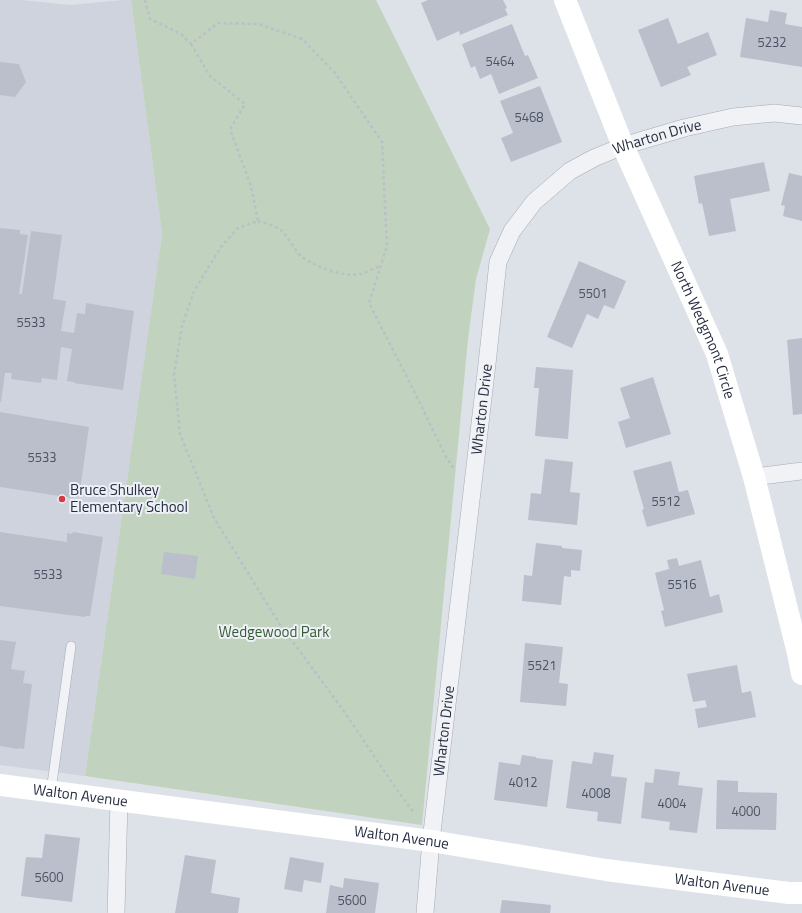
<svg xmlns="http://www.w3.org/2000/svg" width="802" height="913" viewBox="0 0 802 913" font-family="'Titillium Web',sans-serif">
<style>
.built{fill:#cfd3dd}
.green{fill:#c1d3be}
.building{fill:#babfcb}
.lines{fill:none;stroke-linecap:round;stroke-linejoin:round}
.lane-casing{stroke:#a6abb6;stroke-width:10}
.street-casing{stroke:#a6abb6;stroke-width:18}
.path{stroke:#bbbfc7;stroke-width:2.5;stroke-dasharray:3 3;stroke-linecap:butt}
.lane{stroke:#f0f2f6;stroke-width:9}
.street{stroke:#f0f2f6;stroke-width:17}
.secondary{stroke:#fff;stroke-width:22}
.poi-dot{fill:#d63942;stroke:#edf0f6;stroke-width:1.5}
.labels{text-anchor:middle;stroke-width:4;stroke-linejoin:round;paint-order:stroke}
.number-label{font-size:13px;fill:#4b5263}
.street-label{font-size:15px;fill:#262d40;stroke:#edf0f6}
.poi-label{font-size:15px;fill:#262d40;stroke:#edf0f6;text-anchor:start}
.park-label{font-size:15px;fill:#365c32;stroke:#edf0f6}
</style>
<rect width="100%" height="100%" fill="#dde1e8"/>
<!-- built -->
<path class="built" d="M0,0h22l48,5 52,-5h9l31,234 -77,542 -85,-11z"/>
<!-- green -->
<path class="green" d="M131,0h245l114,229 -14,50 -8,60 -46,486 -337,-49 77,-542z"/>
<!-- building -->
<g class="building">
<path d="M428,0h75l4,8 -2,1 3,6 -48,20 -1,-4 -22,10 -16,-38z"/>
<path d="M770,10l17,3 -2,11 17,3v40l-62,-10 6,-39 22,4z"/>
<path d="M668,18l10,26 30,-12 9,23 -30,12 4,8 -30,12 -23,-57z"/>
<path d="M512,24l13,32 3,-1 10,23 -39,16 -8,-20 -11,5 -5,-13 -4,2 -9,-24z"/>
<path d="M0,62l19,2 7,18 -11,15 -15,-2z"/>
<path d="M540,86l22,56 -51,20 -10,-24 12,-5 -13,-32z"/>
<path d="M764,162l6,29 -40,8 6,32 -27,5 -7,-33 -3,1 -5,-28z"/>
<path d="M789,173l13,3v45l-19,-5 2,-10 -4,-1z"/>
<path d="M0,228l20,2v4l8,1 -9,59h3l9,-63 31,4 -9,64 13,2 -5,30 13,2 3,-20 8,1 1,-11 48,8 -11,79 -49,-7v-1l-7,-1 5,-32 -11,-2 -4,33 -15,-2 -1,5 -30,-4 1,-6h-7l-4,29h-1z"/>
<path d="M579,261l47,20 -12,28 -10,-4 -6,14 -11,-5 -15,34 -25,-11z"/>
<path d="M802,338v76l-9,1 -6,-75z"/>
<path d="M536,367l37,3 -5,69 -33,-3 4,-48h-5z"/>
<path d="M653,377l18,57 -45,14 -8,-26 12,-4 -10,-30z"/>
<path d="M0,412l89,15 -10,70h-6v1l-73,-11z"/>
<path d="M545,459l28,3 -3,30 10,1 -3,32 -49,-5 3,-27 10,1z"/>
<path d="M671,461l8,31 9,-2 7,24 -48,13 -5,-17 2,-1 -11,-38z"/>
<path d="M0,532l67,10v-9l5,1 1,-2 30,5 -13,79h-5v1l-85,-11z"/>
<path d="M536,543l26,3v2l20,2 -2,21 -9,-1v7l-7,-1 -3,29 -39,-4 2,-26 8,1z"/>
<path d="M164,552l34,4 -3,23 -34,-5z"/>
<path d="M677,558l2,8 22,-6 9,37 9,-3 4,18 -58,15 -4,-16 3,-1 -9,-37 14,-4 -2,-9z"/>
<path d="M0,640l16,2 -5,27 14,2 -2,12 9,1 -8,65 -5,-1 -1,1 -18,-3z"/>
<path d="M525,643l38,4 -4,36 9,1 -2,22 -46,-4z"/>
<path d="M737,665l5,28 9,-2 5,26 -58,11 -3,-19 12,-2 -2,-7 -12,2 -6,-28z"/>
<path d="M594,752l20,3 -3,21 16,2 -6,46 -24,-3 1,-9 -32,-4 6,-47 20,3z"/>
<path d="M522,755l14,2v1l17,2 -6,47 -53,-7 5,-38 21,3z"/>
<path d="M655,769l25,3 -2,13 25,3 -6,45 -28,-3 1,-8 -29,-4 4,-36 8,1z"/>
<path d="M717,780l21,1v11l39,1 -1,37 -60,-1z"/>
<path d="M45,834l35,4 -8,64 -51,-6 5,-39 16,1z"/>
<path d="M185,855l31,5 -5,33 29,5 -2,15h-63z"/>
<path d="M290,857l34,6 -3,20 -17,-3 -2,12 -18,-3z"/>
<path d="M344,878l35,5 -4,30h-49l4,-28 13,3z"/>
<path d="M502,900l49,5 -1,8h-50z"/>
</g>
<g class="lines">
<defs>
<path id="lane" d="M51,791l20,-145"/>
<g id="street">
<path d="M754,477l48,-6"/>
<path d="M116,913l3,-112"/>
<path id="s1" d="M425,913l6,-72 56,-477 11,-102 14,-31 22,-29 36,-31 24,-13 29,-12 61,-18 49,-11 41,-4 28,3"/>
</g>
</defs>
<!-- lane casing -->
<use href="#lane" class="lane-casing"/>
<!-- street casing -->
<use href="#street" class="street-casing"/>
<!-- path -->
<g class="path">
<path d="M145,0l5,19 31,15 10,10 27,-21 40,1 44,15 33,34 47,69 5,104 -18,57 43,84 34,70 9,13"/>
<path d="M191,44l19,32 35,28 -15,25 21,57 7,35 -20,7 -17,19 -27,44 -12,35 -8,49 6,59 34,84 65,105 64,87 52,77 19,26"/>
<path d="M258,221c6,2 18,5 23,9 8,7 13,20 21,27 14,10 42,21 59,17 6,-2 13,-6 20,-8"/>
</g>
<!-- lane -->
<use href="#lane" class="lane"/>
<!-- street -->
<use href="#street" class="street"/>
<!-- secondary -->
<g class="secondary">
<path id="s2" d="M565,0l58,146 94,208 37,123 44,176 4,21"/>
<path id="s3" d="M0,785l431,56 175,29 183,23h13"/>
</g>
</g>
<!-- markers -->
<circle class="poi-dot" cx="62" cy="499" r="4"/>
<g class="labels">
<!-- number labels -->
<g class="number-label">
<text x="772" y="47">5232</text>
<text x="500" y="66">5464</text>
<text x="529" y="122">5468</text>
<text x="593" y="298">5501</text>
<text x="31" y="327">5533</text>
<text x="42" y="462">5533</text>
<text x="666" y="506">5512</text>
<text x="48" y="579">5533</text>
<text x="682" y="589">5516</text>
<text x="542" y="670">5521</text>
<text x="523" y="787">4012</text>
<text x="596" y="798">4008</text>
<text x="672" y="808">4004</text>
<text x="746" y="816">4000</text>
<text x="49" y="882">5600</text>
<text x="352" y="905">5600</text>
</g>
<!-- street labels -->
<g class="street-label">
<text dy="5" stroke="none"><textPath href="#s1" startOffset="867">Wharton Drive</textPath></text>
<text dy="5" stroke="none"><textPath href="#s2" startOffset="358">North Wedgmont Circle</textPath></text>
<text dy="5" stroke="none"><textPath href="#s1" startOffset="507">Wharton Drive</textPath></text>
<text dy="5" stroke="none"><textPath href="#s1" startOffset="183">Wharton Drive</textPath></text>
<text dy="5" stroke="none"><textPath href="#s3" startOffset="81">Walton Avenue</textPath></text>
<text dy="5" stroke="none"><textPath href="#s3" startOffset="405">Walton Avenue</textPath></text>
<text dy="5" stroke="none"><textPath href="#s3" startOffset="729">Walton Avenue</textPath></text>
</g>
<!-- poi labels -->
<g class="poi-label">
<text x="70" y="495">Bruce Shulkey<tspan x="70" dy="17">Elementary School</tspan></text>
</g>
<!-- park labels -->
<g class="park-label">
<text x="274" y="637">Wedgewood Park</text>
</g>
</g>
</svg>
